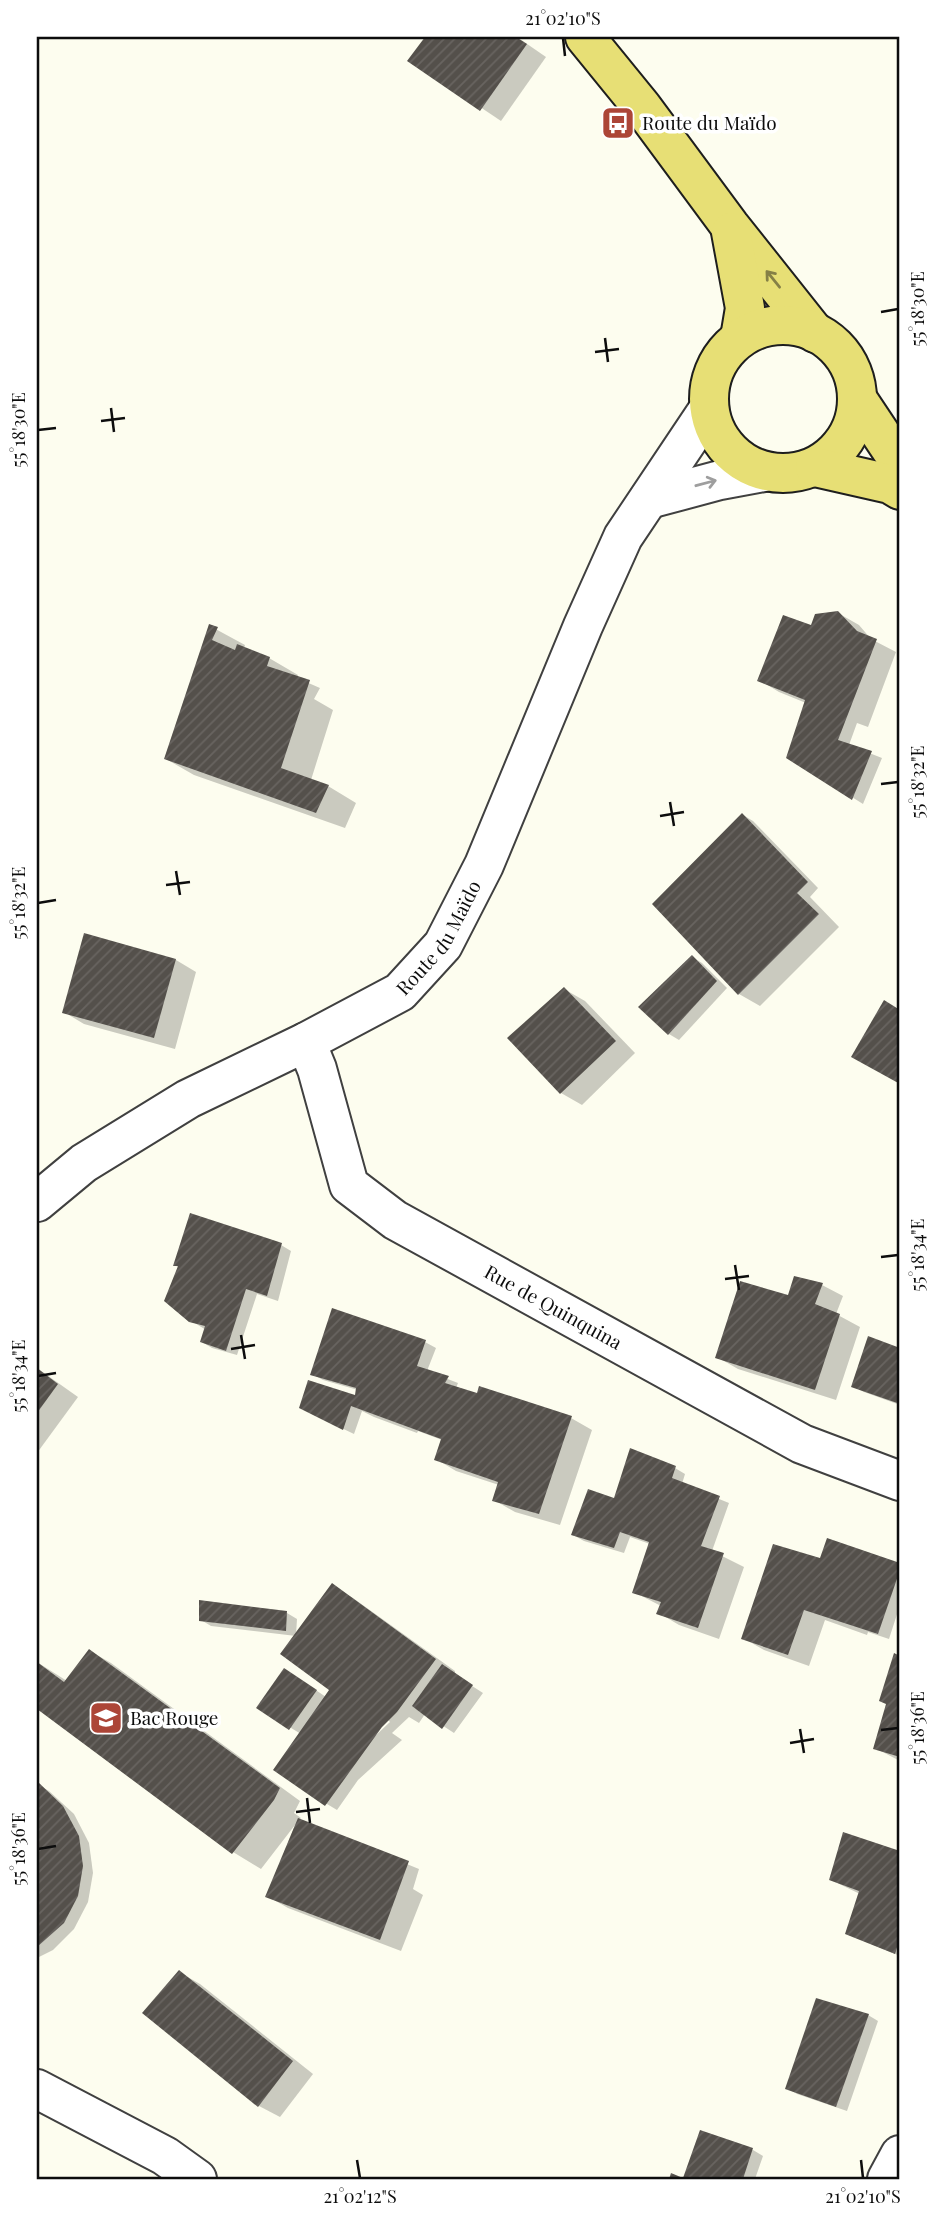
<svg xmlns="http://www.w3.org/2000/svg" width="937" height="2216" viewBox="0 0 937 2216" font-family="'Playfair Display',serif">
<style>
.shadow{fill:#0003}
.building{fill:url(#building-hatch)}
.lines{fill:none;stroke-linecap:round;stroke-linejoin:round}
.minor-casing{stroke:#404040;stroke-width:42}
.major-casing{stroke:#1e1e1e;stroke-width:42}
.minor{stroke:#fff;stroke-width:38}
.major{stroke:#e7df75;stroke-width:38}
.oneway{stroke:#858046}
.oneway2{stroke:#9e9e9e}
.ticks{fill:none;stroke:#0d0d0d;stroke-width:2.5}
.labels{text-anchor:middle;stroke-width:7;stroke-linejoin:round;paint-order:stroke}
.poi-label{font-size:19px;fill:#0d0d0d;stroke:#fff;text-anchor:start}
.street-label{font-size:19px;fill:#0d0d0d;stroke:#fff}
.neatline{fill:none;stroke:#0d0d0d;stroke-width:2.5}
.ticks-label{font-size:18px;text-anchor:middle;fill:#0d0d0d}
</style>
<defs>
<pattern id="building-hatch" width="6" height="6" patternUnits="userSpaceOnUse" patternTransform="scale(1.75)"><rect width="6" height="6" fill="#54504b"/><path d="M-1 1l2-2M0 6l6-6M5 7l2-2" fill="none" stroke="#686460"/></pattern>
</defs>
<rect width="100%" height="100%" fill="#fdfdef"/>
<!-- shadow -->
<g class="shadow">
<path d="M427,37h90l29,20 -45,64 -91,-61z"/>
<path d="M838,613l21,12 12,14 25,13 -28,75 -11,-4 -8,22 33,13 -19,46 -75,-47 18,-54 -27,-11 -20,-12 53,-53z"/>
<path d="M210,626l35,19 -1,4 25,9 29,17 -1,3 23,10 -6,11 19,11 -22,70 17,6 28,17 -11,25 -151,-53 -28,-16z"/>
<path d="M743,815l10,6 65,67 -8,9 29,30 -79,79 -21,-12 -74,-81z"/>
<path d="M85,935l91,25 20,12 -21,77 -91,-25 -20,-12z"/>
<path d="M692,957l10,6 25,25 -48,52 -10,-6z"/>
<path d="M564,989l21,12 50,52 -53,52 -21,-12z"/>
<path d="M281,1245l10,6 -13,50 -21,-7 -20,61 -25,-7 -10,-6 4,-12 -16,-10 -11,-52 -4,-3z"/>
<path d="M822,1285l21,11 -7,18 24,13 -24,73 -98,-31 -21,-12 73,-60z"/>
<path d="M869,1339l31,11v55l-36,-13 -11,-6z"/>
<path d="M425,1342l11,6 -9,23 31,12 -2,5 115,30 21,12 -32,95 -45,-13 -21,-12 5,-15 -43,-14 -20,-12 6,-19 -24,-9 -1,2 -43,-16 -12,-6 -8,23 -42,-20 44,-17 2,-7 -35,-10 -11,-6z"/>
<path d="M37,1368l41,29 -41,56z"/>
<path d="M675,1468l10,6 -3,10 47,19 -17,48 32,16 -25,72 -40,-14 -20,-12 2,-7 -27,-14 16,-48 -20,-7 -6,16 -40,-12 -11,-6 42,-35z"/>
<path d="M870,1555l30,10v40l-11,34 -21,-7 -1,3 -42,-15 -16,46 -45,-16 -21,-12 78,-78z"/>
<path d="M333,1586l20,12 102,73v4l28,18 -29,40 -29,-19 -6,9 -10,-6 -17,16 10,7 -44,40 -21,30 -25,-15 78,-73 -2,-2 -87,14 -43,-26 37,-32 31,21 18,4 -48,-65 -85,-10 -10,-6 86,-7 10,6 -1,16z"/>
<path d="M90,1651l21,12 189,138 -6,12 7,5 -2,2 120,49 -6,20 10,6 -22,56 -113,-43 -21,-12 28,-71 -34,44 -28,-17 -196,-145v-45l30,19z"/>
<path d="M895,1656l5,2v103l-25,-13 13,-44z"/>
<path d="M37,1784l12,7 25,23 15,29 4,30 -5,29 -14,27 -21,21 -16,8z"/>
<path d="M844,1834l56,19v103l-53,-22 13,-40 -29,-14z"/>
<path d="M179,1972l21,12 113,90 -33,43 -21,-11z"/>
<path d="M868,2015l10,6 -31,90 -50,-17 -10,-6z"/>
<path d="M701,2132l52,18 10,6 -8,23h-70z"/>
</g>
<!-- building -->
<g class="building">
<path d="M425,37h91l11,7 -47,67 -73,-50z"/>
<path d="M838,611l19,20 20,8 -39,101 34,11 -20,49 -66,-42 19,-58 -48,-19 26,-66 28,10 4,-11z"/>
<path d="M209,624l9,3 -6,13 23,10 2,-6 33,13 -3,9 43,14 -29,88 48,17 -13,28 -152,-54z"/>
<path d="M742,813l66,69 -11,11 22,21 -81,81 -86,-91z"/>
<path d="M84,933l92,26 -22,79 -92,-25z"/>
<path d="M692,955l25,26 -49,54 -30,-28z"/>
<path d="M564,987l52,54 -56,53 -53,-56z"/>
<path d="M884,1000l16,10v74l-49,-27z"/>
<path d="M190,1213l92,30 -15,53 -21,-7 -20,62 -26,-9 5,-16 -16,-4 -25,-21 14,-35h-5z"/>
<path d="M794,1276l29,7 -8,21 25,10 -25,76 -100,-32 25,-77 48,14z"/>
<path d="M332,1308l94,32 -9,26 32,10 -4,7 32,10 2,-7 93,30 -33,98 -47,-13 6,-19 -64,-22 7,-21 -90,-33 -8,24 -44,-22 9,-28 47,15 1,-7 -46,-13z"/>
<path d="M868,1336l32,12v56l-49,-17z"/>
<path d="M37,1368l21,16 -21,29z"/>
<path d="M630,1448l46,18 -4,12 48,18 -19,50 23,7 -26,75 -42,-14 5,-12 -29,-9 17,-51 -29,-10 -6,16 -43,-13 17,-46 26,9z"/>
<path d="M827,1538l73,25v7l-22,64 -74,-24 -16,45 -47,-16 32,-95 47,14z"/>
<path d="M332,1583l104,76 -39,53 -15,15 -57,79 -52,-36 56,-80 -49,-36z"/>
<path d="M199,1600l88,11 -1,20 -87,-10z"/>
<path d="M89,1649l191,139 -6,12 -42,54 -195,-145v-47l27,20z"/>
<path d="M894,1653l6,3v101l-27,-8 13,-45 -7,-3z"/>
<path d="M442,1664l31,21 -31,44 -30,-23z"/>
<path d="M284,1668l33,22 -28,40 -33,-22z"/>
<path d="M37,1781l26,25 16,30 4,30 -5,30 -14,27 -27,24z"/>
<path d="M298,1818l111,43 -29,79 -115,-43z"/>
<path d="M843,1832l57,19v87l-5,16 -50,-20 14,-43 -30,-11z"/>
<path d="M179,1970l114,91 -35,46 -116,-94z"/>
<path d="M816,1998l53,16 -33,93 -51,-18z"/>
<path d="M700,2130l53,18 -10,31h-74l2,-6 12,5z"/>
</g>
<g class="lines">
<defs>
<g id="minor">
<path d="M649,499l71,-19 44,-8"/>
<path id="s1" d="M306,1042l11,27 32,116 46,35 407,224 98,37"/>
<path id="s2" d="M37,1202l47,-39 104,-64 118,-57 94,-50 43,-47 41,-80 99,-239 40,-89 85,-127"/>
<path d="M37,2089l128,67 32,23"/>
<path d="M887,2179l13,-24"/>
</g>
<g id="major">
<path d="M585,37l57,70 88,119 85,107"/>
<path d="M731,232l14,76 -5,30"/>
<circle cx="783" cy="399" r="74"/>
<path d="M858,400l42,63"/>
<path d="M815,467l75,17 10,6"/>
</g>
</defs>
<!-- minor casing -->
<use href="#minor" class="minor-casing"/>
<!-- major casing -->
<use href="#major" class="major-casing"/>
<!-- minor -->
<use href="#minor" class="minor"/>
<!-- major -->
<use href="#major" class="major"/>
</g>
<!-- one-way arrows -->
<defs><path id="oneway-shaft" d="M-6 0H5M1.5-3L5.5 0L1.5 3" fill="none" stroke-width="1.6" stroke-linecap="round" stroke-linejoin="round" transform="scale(1.75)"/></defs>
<use class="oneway" href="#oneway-shaft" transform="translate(773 279) rotate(-129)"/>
<use class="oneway2" href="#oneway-shaft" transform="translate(706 483) rotate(-15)"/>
<!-- ticks -->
<path class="ticks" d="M563,38l2,18M881,312l17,-3M605,338l3,24M595,352l24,-3M111,408l3,24M101,421l24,-3M38,430l18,-2M881,784l17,-2M670,802l4,24M660,816l24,-4M176,871l4,24M166,885l24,-3M38,903l18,-3M881,1257l17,-2M735,1265l4,25M725,1279l24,-3M241,1335l4,24M231,1349l24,-4M38,1376l18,-3M800,1729l4,24M881,1730l17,-2M790,1743l24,-4M307,1798l3,25M296,1812l24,-3M38,1849l18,-3M357,2160l3,18M861,2160l2,18"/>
<!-- icons -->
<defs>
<symbol id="bus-square" viewBox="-11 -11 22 22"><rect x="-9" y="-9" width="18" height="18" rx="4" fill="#ac4537" stroke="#fff"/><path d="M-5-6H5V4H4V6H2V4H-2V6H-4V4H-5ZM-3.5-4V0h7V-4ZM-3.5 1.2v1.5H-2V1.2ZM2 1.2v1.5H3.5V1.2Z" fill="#fff"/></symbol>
<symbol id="school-square" viewBox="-11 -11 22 22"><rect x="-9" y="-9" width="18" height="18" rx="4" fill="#ac4537" stroke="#fff"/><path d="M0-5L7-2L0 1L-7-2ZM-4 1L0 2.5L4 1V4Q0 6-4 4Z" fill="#fff"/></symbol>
</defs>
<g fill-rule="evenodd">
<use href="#bus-square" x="599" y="104" width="38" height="38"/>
<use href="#school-square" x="87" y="1699" width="38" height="38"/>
</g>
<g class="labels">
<!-- poi labels -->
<g class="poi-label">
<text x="642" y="130">Route du Maïdo</text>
<text x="130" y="1725">Bac Rouge</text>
</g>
<!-- street labels -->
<g class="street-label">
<text dy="7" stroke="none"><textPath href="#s2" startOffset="488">Route du Maïdo</textPath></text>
<text dy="7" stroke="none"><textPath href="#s1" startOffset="388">Rue de Quinquina</textPath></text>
</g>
</g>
<!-- border -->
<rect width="937" height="2216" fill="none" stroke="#ffffff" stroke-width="77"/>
<rect x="38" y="38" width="860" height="2140" class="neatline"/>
<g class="ticks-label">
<text x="563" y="25">21°02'10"S</text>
<text transform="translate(918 309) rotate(-90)" y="6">55°18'30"E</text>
<text transform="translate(19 430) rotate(-90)" y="6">55°18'30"E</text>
<text transform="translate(918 782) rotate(-90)" y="6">55°18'32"E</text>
<text transform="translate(19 903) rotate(-90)" y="6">55°18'32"E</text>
<text transform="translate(918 1255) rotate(-90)" y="6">55°18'34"E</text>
<text transform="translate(19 1376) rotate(-90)" y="6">55°18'34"E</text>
<text transform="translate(918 1728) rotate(-90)" y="6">55°18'36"E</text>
<text transform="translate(19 1849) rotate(-90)" y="6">55°18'36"E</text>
<text x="360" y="2203">21°02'12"S</text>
<text x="863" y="2203">21°02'10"S</text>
</g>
</svg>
